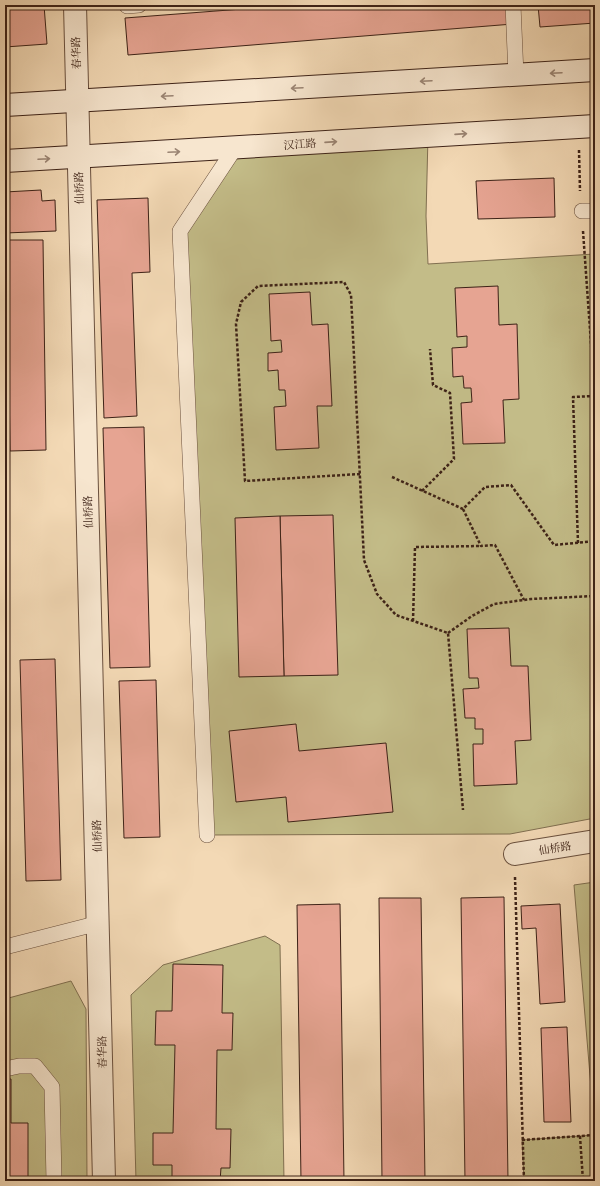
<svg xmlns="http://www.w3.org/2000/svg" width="600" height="1186" viewBox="0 0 600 1186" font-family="Vollkorn,'Noto Serif SC',serif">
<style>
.green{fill:#c3bc88;stroke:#806f50}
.building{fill:#e6a492;stroke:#3d2217}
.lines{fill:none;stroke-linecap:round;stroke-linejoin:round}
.service-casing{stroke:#6a503e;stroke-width:16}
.minor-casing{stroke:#6a503e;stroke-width:24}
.secondary-casing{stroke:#3d2217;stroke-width:24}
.path{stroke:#3d2217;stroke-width:2.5;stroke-dasharray:3 2;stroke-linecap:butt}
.service{stroke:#f7e6cf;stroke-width:15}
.minor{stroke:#f7e6cf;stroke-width:22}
.secondary{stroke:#f7e6cf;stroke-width:22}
.oneway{stroke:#9a8473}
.labels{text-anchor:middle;stroke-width:3;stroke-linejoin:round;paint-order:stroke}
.street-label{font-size:11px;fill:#3d2217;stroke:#f7e6cf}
</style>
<rect width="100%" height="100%" fill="#f3d9b5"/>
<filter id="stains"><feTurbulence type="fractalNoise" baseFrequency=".005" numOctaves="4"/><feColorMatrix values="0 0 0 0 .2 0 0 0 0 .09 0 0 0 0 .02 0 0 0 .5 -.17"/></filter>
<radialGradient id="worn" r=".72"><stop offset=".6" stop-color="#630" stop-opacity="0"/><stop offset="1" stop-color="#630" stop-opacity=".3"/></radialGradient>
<!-- green -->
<g class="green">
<path d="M428,136l-2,80 2,48 167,-10v564l-85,16 -303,1 -27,-604 55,-83z"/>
<path d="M595,882v299h-71l-2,-41 73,-5 -21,-250z"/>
<path d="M265,936l15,9 4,236h-148l-5,-186 32,-30z"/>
<path d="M71,981l15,28 1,172h-82v-182z"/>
</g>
<!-- building -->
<g class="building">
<path d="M5,5h39l3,39 -42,3z"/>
<path d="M294,5h217l2,19 -385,31 -3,-37z"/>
<path d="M538,5h57v18l-55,4z"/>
<path d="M554,178l1,39 -77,2 -2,-38z"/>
<path d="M41,190l1,11 13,-1 1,31 -51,2v-41z"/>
<path d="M148,198l2,74 -18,1 5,143 -33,2 -7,-218z"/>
<path d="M7,240h36l3,210 -36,1z"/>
<path d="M498,286l1,39 18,-1 2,75 -16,1 2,43 -42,1 -2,-41 11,-1 -1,-14h-7l-1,-12 -10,1 -1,-29 15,-1v-11l-10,1 -2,-49z"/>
<path d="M310,292l2,33 16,-1 4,82h-15l2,42 -43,2 -2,-43 12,-1 -1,-16h-6l-1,-20 -10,1v-18l14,-1 -1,-12 -10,1 -2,-47z"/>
<path d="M144,427l6,240 -40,1 -7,-240z"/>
<path d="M333,515l5,160 -54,1 -4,-160z"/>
<path d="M280,516l4,160 -45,1 -4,-159z"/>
<path d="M509,628l2,38h17l3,74 -16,1 2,43 -43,2 -1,-42h10v-15h-8v-11h-10l-2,-29 16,-1 -1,-10h-9l-2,-49z"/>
<path d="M55,659l6,221 -35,1 -6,-221z"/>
<path d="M156,680l4,157 -36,1 -5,-157z"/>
<path d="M296,724l3,27 87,-8 7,69 -105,10 -2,-25 -50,5 -7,-71z"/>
<path d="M504,897l4,284h-43l-4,-283z"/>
<path d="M379,898h42l4,283h-43z"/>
<path d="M340,904l4,277h-43l-4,-276z"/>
<path d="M560,904l5,98 -25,2 -4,-76 -14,1 -1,-23z"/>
<path d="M173,964l50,1 -1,48h11l-1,37h-15l-1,79h15l-1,39h-9l-1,13h-48v-16h-19v-32h20l2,-88h-20l1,-34h16z"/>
<path d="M567,1027l4,95h-27l-3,-94z"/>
<path d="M5,1079h6v44h17v58h-23z"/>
</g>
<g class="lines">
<defs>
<g id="service">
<path d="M513,5l3,70"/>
<path d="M127,6l12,-1"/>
<path d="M582,211h13"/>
<path d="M207,835l-27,-604 55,-83"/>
<path d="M5,947l94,-24"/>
<path d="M5,1069l14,-3h16l17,21 2,94"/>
</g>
<g id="minor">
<path d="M75,5l29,1176"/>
<path d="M515,854l80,-13"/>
</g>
<g id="secondary">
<path d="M5,105l590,-35"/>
<path d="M5,161l590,-35"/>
</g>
</defs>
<!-- service casing -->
<use href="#service" class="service-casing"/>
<!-- minor casing -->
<use href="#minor" class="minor-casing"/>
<!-- secondary casing -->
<use href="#secondary" class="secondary-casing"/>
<!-- path -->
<g class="path">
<path d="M579,150l1,41"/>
<path d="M583,231l12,169"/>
<path d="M360,474l-115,7 -9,-157 5,-22 17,-16 86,-4 7,13 13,265 13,34 19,21 52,18 15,177"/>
<path d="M392,477l71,32 22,-22 26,-2 43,60 41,-4"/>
<path d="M422,491l32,-32 -4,-66 -17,-8 -3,-36"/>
<path d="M463,509l18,37 14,-1 29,55"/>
<path d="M578,543l-5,-146 21,-1"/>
<path d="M413,621l2,-74 66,-1"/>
<path d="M448,633l24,-17 22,-12 37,-5 64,-3"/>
<path d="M515,877l9,304"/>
<path d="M580,1136l3,45"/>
<path d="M522,1140l73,-5"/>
</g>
<!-- service -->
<use href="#service" class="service"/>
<!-- minor -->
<use href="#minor" class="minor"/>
<!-- secondary -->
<use href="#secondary" class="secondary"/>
</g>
<!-- one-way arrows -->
<defs><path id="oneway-shaft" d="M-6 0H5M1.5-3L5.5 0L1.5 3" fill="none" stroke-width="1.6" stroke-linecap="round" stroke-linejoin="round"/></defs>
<g class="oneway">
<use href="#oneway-shaft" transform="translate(556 73) rotate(177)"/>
<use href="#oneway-shaft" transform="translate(426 81) rotate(177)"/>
<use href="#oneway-shaft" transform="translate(297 88) rotate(177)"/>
<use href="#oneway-shaft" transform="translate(167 96) rotate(177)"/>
<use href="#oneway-shaft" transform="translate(461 134) rotate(-4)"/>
<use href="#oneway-shaft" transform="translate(331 142) rotate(-4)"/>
<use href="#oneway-shaft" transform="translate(174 152) rotate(-3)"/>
<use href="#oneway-shaft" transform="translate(44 159) rotate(-3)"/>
</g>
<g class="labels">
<!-- street labels -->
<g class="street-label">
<text transform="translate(76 53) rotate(-92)" y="4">春华路</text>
<text transform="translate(300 144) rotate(-4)" y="4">汉江路</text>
<text transform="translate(79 188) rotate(-92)" y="4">仙桥路</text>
<text transform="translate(88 512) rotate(-92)" y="4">仙桥路</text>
<text transform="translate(97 836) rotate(-92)" y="4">仙桥路</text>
<text transform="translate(555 848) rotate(-9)" y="4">仙桥路</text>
<text transform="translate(102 1052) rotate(-91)" y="4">春华路</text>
</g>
</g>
<!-- margin -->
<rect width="600" height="1186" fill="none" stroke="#f3d9b5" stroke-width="20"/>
<rect x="6" y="6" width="588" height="1174" fill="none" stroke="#3d2217" stroke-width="2"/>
<rect x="10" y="10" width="580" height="1166" fill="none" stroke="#3d2217"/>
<rect width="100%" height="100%" filter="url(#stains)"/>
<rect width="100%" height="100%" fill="url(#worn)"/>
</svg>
